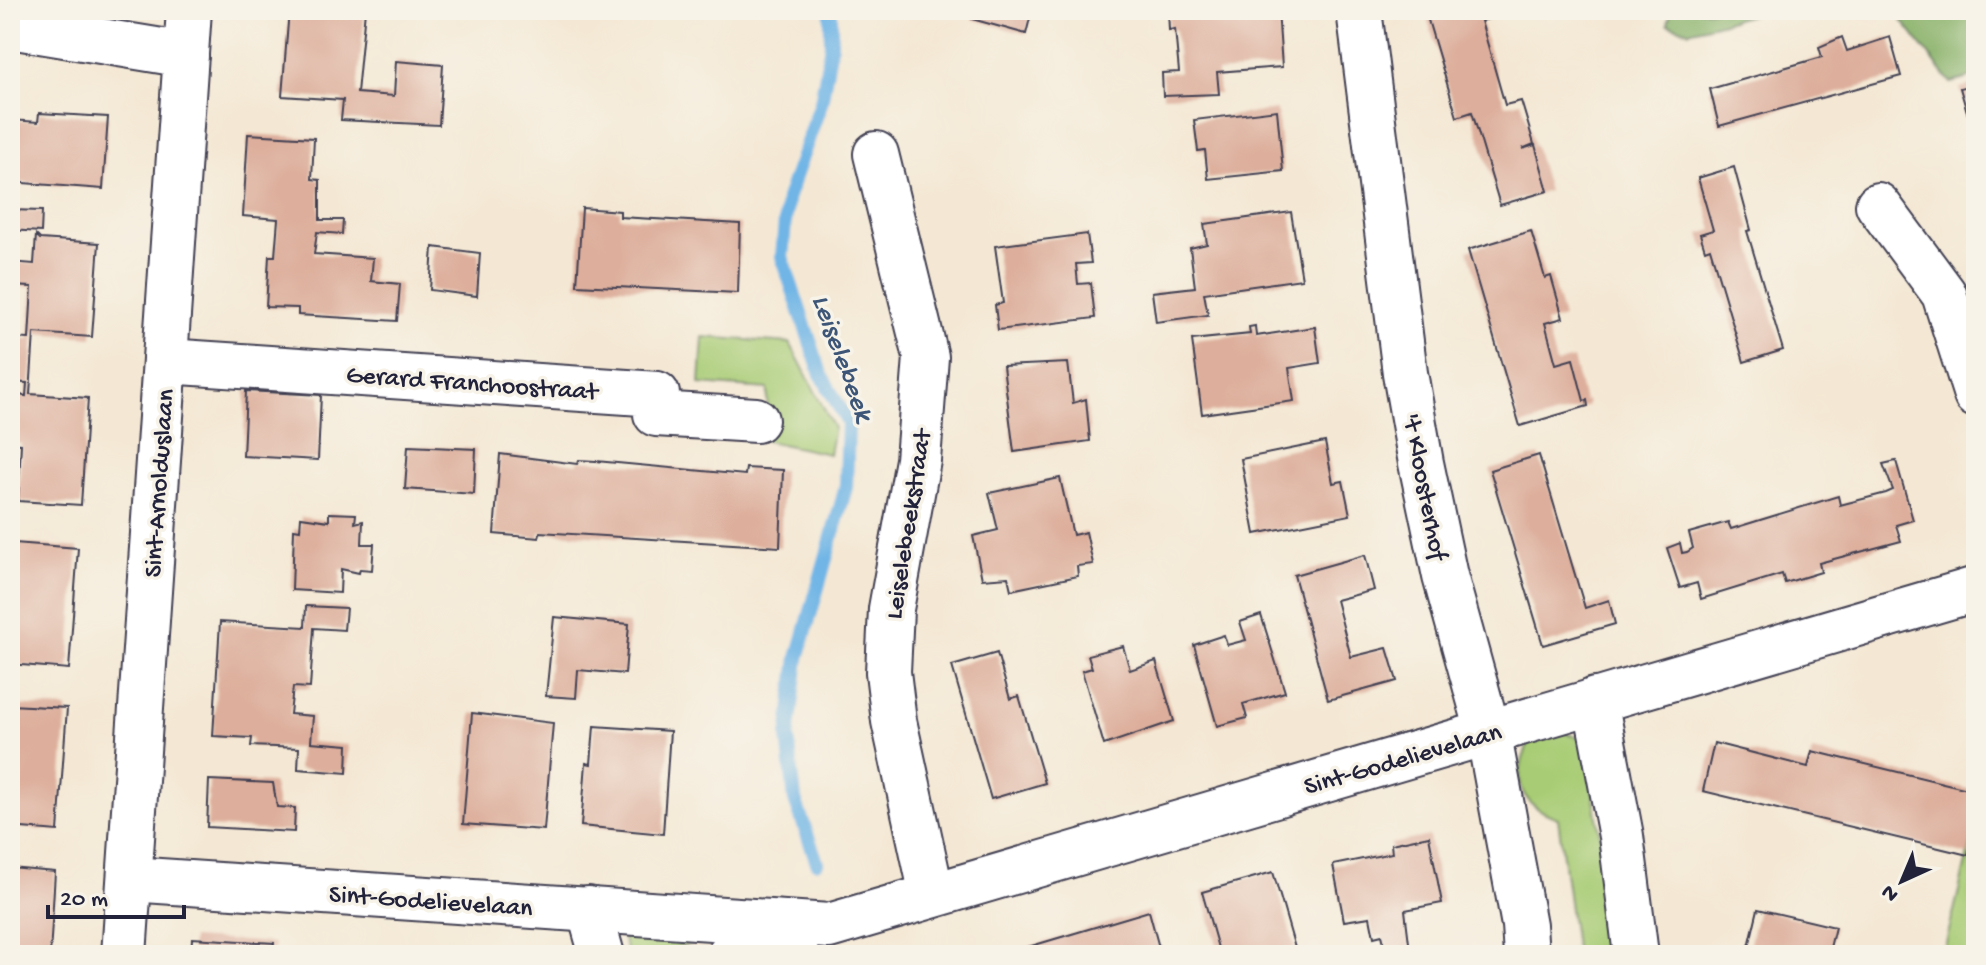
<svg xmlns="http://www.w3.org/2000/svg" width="1986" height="965" viewBox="0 0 1986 965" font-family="'Gochi Hand',sans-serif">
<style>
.green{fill:#a8cc75;stroke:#657758;stroke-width:2}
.forest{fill:#86b066;stroke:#546950;stroke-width:2}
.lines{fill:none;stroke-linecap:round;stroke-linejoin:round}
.stream{stroke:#6fb5e6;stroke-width:14}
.building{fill:#ddae9b}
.minor-casing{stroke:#424052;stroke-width:48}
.minor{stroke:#fff;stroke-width:44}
.labels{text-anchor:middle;stroke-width:7;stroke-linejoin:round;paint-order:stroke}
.street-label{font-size:26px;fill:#22223b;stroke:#f7f3e8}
.water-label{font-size:28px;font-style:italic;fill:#3d5577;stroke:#f7f3e8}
</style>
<rect width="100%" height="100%" fill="#f7f3e8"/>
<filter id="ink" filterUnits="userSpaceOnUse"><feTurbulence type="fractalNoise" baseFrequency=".0125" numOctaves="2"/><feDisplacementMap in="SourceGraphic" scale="16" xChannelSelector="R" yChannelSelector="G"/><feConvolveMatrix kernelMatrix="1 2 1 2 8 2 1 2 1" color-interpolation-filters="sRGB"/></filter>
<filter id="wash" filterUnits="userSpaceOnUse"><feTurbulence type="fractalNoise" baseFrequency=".006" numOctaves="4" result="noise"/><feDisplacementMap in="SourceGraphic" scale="32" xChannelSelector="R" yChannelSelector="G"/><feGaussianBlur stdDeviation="1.8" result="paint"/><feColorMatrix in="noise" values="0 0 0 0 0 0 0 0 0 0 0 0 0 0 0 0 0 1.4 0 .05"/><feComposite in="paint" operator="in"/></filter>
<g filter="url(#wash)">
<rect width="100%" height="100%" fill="#f4e8d4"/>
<!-- green -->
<g class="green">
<path d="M703,337l87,6 44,85 -5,26 -63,-13 2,-52 -68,-5z"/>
<path d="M1562,732l22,7 36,216h-44l-18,-137c-45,-15 -45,-44 -26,-81z"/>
<path d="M1976,822v133h-33z"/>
<path d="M622,936l1,-1 77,6 -48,14h-24z"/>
</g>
<!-- forest -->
<g class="forest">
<path d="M1671,10h100l-82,21 -21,-7z"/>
<path d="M1894,10h82v66l-25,7z"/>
</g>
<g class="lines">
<!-- stream -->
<path class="stream" d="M817,862l-22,-62 -7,-63 10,-79 48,-171 2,-64 -27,-49 -39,-117 5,-58 34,-96 10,-58v-35"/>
</g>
<g id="blocks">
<!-- building -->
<g class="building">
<path d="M289,10h76l-8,83 37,3 2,-35 47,4 -4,60 -98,-5 2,-20 -61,-4z"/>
<path d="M974,10h58l-6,24 -54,-15z"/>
<path d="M1168,10h110l4,57 -65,5 2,22 -56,2 -1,-23 17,-1 -4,-43 -6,1z"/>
<path d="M1425,10h73l2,6 -19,5 24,84 16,-4 1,3 12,40 -12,5 13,-4 13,46 -48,14 -28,-93 -15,5z"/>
<path d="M1842,37l5,14 43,-14 11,39 -182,50 -9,-37 112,-32 -3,-10z"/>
<path d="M1976,84v55h-1l-15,-51z"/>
<path d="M1277,110l6,61 -75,8 -3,-29 -7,1 -4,-31z"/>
<path d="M39,113l69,4 -5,72 -93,-7 2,-62 26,2z"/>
<path d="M248,134l66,4 -2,41 8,1v40h23l-1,14 -25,-2 -3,22 59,4 -2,23 29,3 -3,37 -99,-6v-7l-32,-1 3,-51h6l3,-37 -35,-3z"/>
<path d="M1734,167l17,63 -4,1 36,119 -39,12 -34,-114 -5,2 -5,-16 13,-4 -15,-52z"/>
<path d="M582,208l38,3v6l120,7 -2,69 -161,-8z"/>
<path d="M10,210l32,1 -1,21 -31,-2z"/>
<path d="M1291,212l11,67 -98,14 4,22 -52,7 -4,-30 43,-5 -5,-39 17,-4 -3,-20z"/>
<path d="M1531,231l14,47 6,-2 12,42 -18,5 11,41 17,-5 11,42 3,-1 1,6 -68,20 -52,-176z"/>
<path d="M1087,234l4,29 -15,1 2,20 13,-1 4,35 -97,12 -3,-25 8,-2 -8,-57z"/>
<path d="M36,235l4,4 59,4 -7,94 -58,-4 -4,61 58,4 -7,107 -63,-4 3,-57 -11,-1v-24l2,-25 14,2 1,-13 -17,-1v-44l19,1 3,-52 -22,-1v-24l24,2z"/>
<path d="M433,247l47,6 -3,43 -47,-6z"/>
<path d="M1255,326l1,10 59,-9 5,36 -31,5 5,33 -92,13 -10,-74 58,-6 -1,-7z"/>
<path d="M1068,363l5,40 13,-4 4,42 -76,11 -11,-86z"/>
<path d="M246,391l75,4 -3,65 -75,-4z"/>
<path d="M1325,442l8,41 10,-2 7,34 -95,19 -14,-75z"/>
<path d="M408,446l68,3 -2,45 -69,-5z"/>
<path d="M500,454l77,10 2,-4 17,1 149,14 1,-7 37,2 -3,77 -240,-15 -1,6 -45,-4z"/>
<path d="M1539,455l46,153 24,-8 6,24 -72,21 -53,-175z"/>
<path d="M1896,461l17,59 -17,5 5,16 -82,22 2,9 -36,11 -3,-9 -81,25 -4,-16 -17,5 -13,-40 13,-5 2,10 5,-1 6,-4 -4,-15 39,-11 3,7 107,-33 2,9 46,-12 7,-3 -10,-26z"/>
<path d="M1060,478l13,57 13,-3 7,32 -16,2 1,10 -67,14 -3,-13 -26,2 -9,-43 25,-6 -9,-37z"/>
<path d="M329,513l27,1 -1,9 8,-2 -1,23h12l-2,26 -12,-1 -1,4 -18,-4 -1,24 -48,-3 2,-61 6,1 1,-13 28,4z"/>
<path d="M14,543l64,5 -9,121 -59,-5z"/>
<path d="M1365,555l9,35 -38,10 15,57 36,-9 10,33 -69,19 -34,-125z"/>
<path d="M306,606l40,2 -2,22 -30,-2 -4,60 -17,-1 -3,27 23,2 -2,26 37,3 -1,28 -49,-4 1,-21 -48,-2 1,-8 -39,-2 7,-114 85,5z"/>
<path d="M1261,615l24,77 -42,12 4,14 -30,8 -23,-81 30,-10 3,10 19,-5 -6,-18z"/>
<path d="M554,617l75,7 -4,50 -47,-4 -2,28 -30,-2z"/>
<path d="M1123,646l7,24 26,-9 18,60 -70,24 -22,-74 10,-3 -4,-13z"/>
<path d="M997,653l13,46 9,-3 26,87 -54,16 -39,-133z"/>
<path d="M10,705l57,3 -9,123 -48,-4z"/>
<path d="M472,713l81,10 -9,107 -81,-6z"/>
<path d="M594,726l76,5 -7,103 -82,-8 5,-63 5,1z"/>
<path d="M1714,743l94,24 4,-16 164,40v31l-8,33 -265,-64z"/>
<path d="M209,780l64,3 4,24 18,1 -1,24 -87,-5z"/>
<path d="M1429,836l13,67 -37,7 5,41 36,-4 1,8h-60l-5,-20 -8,2 -4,-20 -26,4 -11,-56 59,-12 -1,-9z"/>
<path d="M10,868l45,4 -5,83h-40z"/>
<path d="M1273,872l22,76 -12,4 1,3h-64l-18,-63z"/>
<path d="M1758,909l77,18 -6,25 -82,3z"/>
<path d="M1149,911l12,44h-141l-2,-5z"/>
<path d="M192,938l82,5 -1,12h-82z"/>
</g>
</g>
</g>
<g filter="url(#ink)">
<use href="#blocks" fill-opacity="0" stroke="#424052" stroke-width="2"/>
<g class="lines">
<defs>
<g id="minor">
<path d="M1359,10l46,363 16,90 24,113 43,155 36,194 2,30"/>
<path d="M10,26l176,29"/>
<path d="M876,154l50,203 -8,103 -27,149 -3,63 6,49 38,174"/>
<path d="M1878,205l66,89 32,101"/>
<path d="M166,361l491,33 -1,20 100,6"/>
<path d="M1595,700l26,136 15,119"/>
<path d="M130,879l699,47 1147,-337"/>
<path d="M589,909l13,46"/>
<path d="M124,955l65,-945"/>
<path d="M729,955l71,-21"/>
</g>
</defs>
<!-- minor casing -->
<use href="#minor" class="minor-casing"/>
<!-- minor -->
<use href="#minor" class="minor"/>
</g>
</g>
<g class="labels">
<!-- street labels -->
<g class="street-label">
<text transform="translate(472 381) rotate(4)" y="9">Gerard Franchoostraat</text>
<text transform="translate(157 483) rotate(-86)" y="9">Sint-Arnolduslaan</text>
<text transform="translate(1427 486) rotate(79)" y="9">'t Kloosterhof</text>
<text transform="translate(906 524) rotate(-81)" y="9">Leiselebeekstraat</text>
<text transform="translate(1402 757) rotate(-16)" y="9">Sint-Godelievelaan</text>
<text transform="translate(431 899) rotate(4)" y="9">Sint-Godelievelaan</text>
</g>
<!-- water labels -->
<g class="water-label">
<text transform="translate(845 357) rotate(70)" y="10">Leiselebeek</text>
</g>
</g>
<!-- margin -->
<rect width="1986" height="965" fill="none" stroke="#f7f3e8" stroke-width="40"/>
<!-- north arrow -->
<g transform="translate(1902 881) rotate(224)" stroke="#f7f3e8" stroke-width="6" paint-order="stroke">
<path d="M0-6L14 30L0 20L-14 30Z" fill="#22223b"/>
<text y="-12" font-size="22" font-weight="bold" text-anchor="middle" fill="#22223b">N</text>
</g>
<!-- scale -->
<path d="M48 905v12h136v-12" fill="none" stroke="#22223b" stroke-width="4"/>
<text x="60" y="905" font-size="24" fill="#22223b" stroke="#f7f3e8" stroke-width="6" paint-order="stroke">20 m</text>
</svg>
